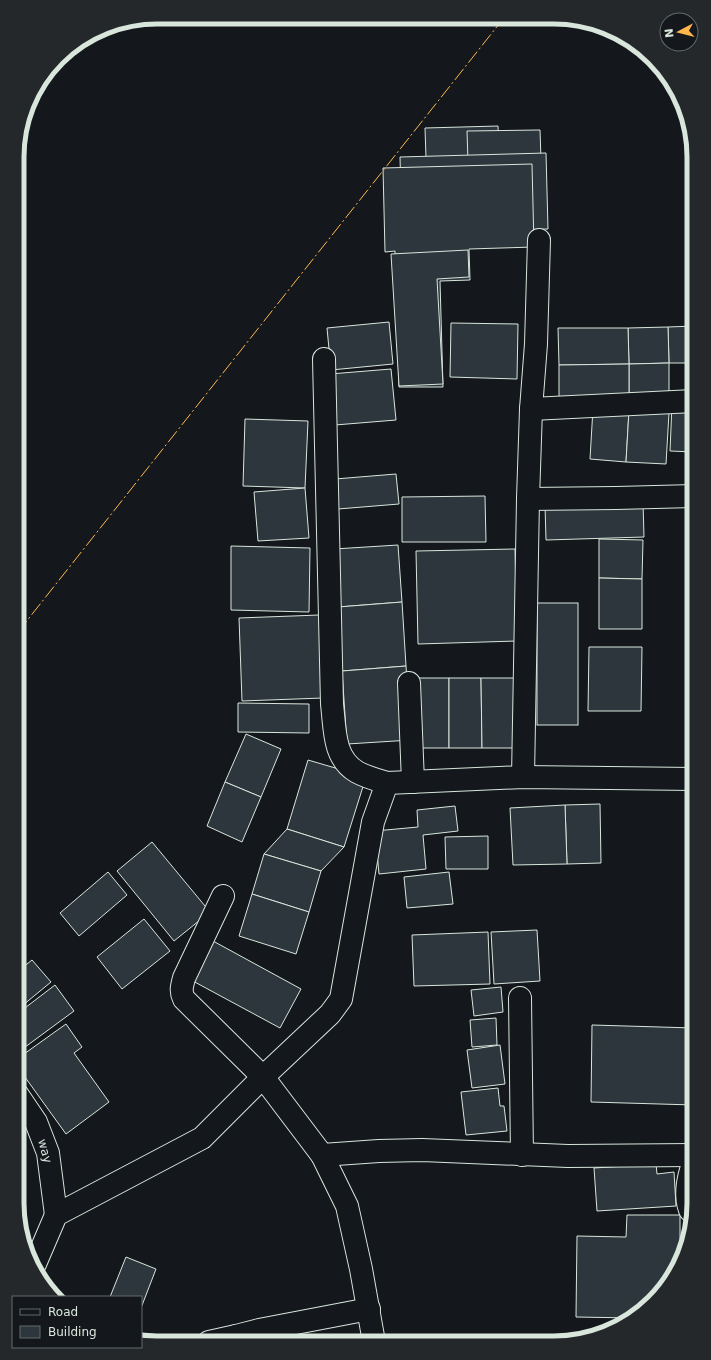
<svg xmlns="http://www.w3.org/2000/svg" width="711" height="1360" viewBox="0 0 711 1360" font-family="'DejaVu Sans',sans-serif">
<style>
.building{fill:#2c363c;stroke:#d8e6dc}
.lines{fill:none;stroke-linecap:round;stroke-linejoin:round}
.minor-casing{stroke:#d8e6dc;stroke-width:24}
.minor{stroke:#14181c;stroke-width:22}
.power{stroke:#ffb74d;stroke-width:1;stroke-dasharray:14 3 2 3;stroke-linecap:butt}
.labels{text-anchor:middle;stroke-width:3;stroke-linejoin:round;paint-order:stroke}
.street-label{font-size:12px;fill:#d8e6dc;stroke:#14181c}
.rim{fill:none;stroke:#d8e6dc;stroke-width:5}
</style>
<rect width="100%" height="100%" fill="#14181c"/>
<!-- building -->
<g class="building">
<path d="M498,126l1,30 -73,2 -1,-30z"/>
<path d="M540,130l1,30 -73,1 -1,-30z"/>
<path d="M546,153l2,76 -146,4 -2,-76z"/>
<path d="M532,164l2,83 -65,2 1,31 -30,1 3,106h-44l-4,-136 -10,1 -2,-84z"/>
<path d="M468,250l1,27 -32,2 6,105 -44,2 -8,-132z"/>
<path d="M389,322l4,42 -62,6 -4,-42z"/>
<path d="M451,323l67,1 -1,55 -67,-2z"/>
<path d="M694,326v37h-25l-1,-36z"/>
<path d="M668,327l1,36 -40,1 -1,-36z"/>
<path d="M558,328h70l1,36 -70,1z"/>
<path d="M669,363v34h-40v-33z"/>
<path d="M629,364v33l-70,1v-33z"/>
<path d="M391,369l5,51 -61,5 -5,-51z"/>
<path d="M672,404l22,1v47l-24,-1z"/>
<path d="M593,408l36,2 -3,52 -36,-3z"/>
<path d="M629,410l40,3 -3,51 -40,-2z"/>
<path d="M245,419l63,2 -3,67 -62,-2z"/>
<path d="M396,474l3,30 -61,5 -3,-30z"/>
<path d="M305,488l4,50 -51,3 -4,-49z"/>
<path d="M485,496l1,46h-84v-45z"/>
<path d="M643,502l1,35 -98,3 -1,-35z"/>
<path d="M599,539l44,1 -1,39 -43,-1z"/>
<path d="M398,545l4,57 -64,5 -4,-58z"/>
<path d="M231,546l79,2 -1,64 -78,-2z"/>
<path d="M515,549l2,92 -99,3 -2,-93z"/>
<path d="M599,578l43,1v50h-43z"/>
<path d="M402,602l4,64 -64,5 -4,-64z"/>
<rect x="537" y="603" width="41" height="122"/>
<path d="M319,615l4,83 -81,3 -3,-83z"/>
<path d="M589,647h53l-1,64h-53z"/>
<path d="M406,666l5,74 -64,4 -5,-73z"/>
<rect x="417" y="678" width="32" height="70"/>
<path d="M449,678h32l1,70h-33z"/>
<path d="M481,678h40v70h-39z"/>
<path d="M238,703l71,1v29l-71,-1z"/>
<path d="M246,734l35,15 -20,48 -36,-15z"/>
<path d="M308,760l58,17 -22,70 -57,-18z"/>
<path d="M225,782l36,15 -19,45 -35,-16z"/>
<path d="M600,804l1,59 -34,1 -2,-59z"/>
<path d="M565,805l2,59 -54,1 -3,-57z"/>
<path d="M455,806l3,25 -35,4 3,34 -47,5 -4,-43 43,-4 -1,-17z"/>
<path d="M287,829l57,18 -23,24 -57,-17z"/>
<path d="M488,836v33h-42l-1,-32z"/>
<path d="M152,842l58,70 -36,29 -57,-70z"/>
<path d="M264,854l57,17 -12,41 -57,-18z"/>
<path d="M108,872l19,23 -48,41 -19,-23z"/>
<path d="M449,872l4,32 -46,4 -3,-31z"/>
<path d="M252,894l57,18 -13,42 -57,-18z"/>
<path d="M144,919l26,32 -48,38 -25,-32z"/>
<path d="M537,930l3,51 -46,3 -3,-52z"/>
<path d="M488,932l2,52 -76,2 -2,-51z"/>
<path d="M213,941l88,48 -21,39 -89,-48z"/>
<path d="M32,960l19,22 -34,28v-38z"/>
<path d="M55,985l19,26 -57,42v-39z"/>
<path d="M501,987l2,25 -29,4 -3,-26z"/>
<path d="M496,1018l1,27 -25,2 -2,-27z"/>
<path d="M66,1024l16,23 -8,6 35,49 -43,32 -49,-68v-7z"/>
<path d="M592,1025l102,3v77l-103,-3z"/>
<path d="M500,1045l5,39 -33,4 -5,-38z"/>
<path d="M498,1088l2,18h4l3,25 -41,4 -5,-43z"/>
<path d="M656,1164l1,10 17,-2 2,34 -79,5 -3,-43z"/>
<path d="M627,1215h53v27h7l-4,15 -18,32 -31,29 -58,-1 1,-81 49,1z"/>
<path d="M126,1257l30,12 -15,39v-11h-31z"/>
</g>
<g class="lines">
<defs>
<g id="minor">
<path d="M324,359l8,345c3,25 1,54 25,68 9,5 20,8 30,11"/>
<path d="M531,409l163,-8"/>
<path d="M528,499l88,-1 78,-2"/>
<path d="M409,683l4,99"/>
<path d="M523,777l5,-278 3,-90 5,-65 3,-104"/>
<path d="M223,896l-39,82c-2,8 -4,13 0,21l79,78 59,78 57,-4 43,-1 146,6 126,-1"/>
<path d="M520,998l2,157"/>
<path d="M17,1094l19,28 12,31 8,62"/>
<path d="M322,1155l25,51 14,63 13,73"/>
<path d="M694,1211l-4,-1c-6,-16 -2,-33 4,-49"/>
<path d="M35,1264l21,-49 146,-77 61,-61 67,-63 11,-15 32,-177 14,-39 136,-6 171,2"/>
<path d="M209,1342l27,-6"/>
<path d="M237,1342l-1,-6 23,-6 110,-21"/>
</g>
</defs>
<!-- minor casing -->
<use href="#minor" class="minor-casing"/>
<!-- minor -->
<use href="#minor" class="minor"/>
<!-- power -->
<path class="power" d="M18,632l485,-613"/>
</g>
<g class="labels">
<!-- street labels -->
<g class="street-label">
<text transform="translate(45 1151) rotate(75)" y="4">way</text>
</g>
</g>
<!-- crop -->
<path d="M0 0H711V1360H0ZM157 24H554A133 133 0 0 1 687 157V1203A133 133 0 0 1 554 1336H157A133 133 0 0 1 24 1203V157A133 133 0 0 1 157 24Z" fill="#24282b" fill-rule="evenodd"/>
<path class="rim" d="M157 24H554A133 133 0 0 1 687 157V1203A133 133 0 0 1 554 1336H157A133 133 0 0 1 24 1203V157A133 133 0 0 1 157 24Z"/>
<!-- legend -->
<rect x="12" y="1296" width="130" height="52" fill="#14181c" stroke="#626a69"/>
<rect x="20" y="1309" width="20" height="6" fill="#14181c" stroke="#626a69"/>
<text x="48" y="1316" font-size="12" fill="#d8e6dc">Road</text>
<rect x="20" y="1326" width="20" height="12" fill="#2c363c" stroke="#626a69"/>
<text x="48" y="1336" font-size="12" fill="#d8e6dc">Building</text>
<!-- north arrow -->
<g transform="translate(679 32) rotate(263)"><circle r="19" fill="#14181c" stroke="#626a69"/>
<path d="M0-3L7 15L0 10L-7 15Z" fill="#ffb74d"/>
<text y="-6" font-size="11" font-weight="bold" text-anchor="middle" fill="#d8e6dc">N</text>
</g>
</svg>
